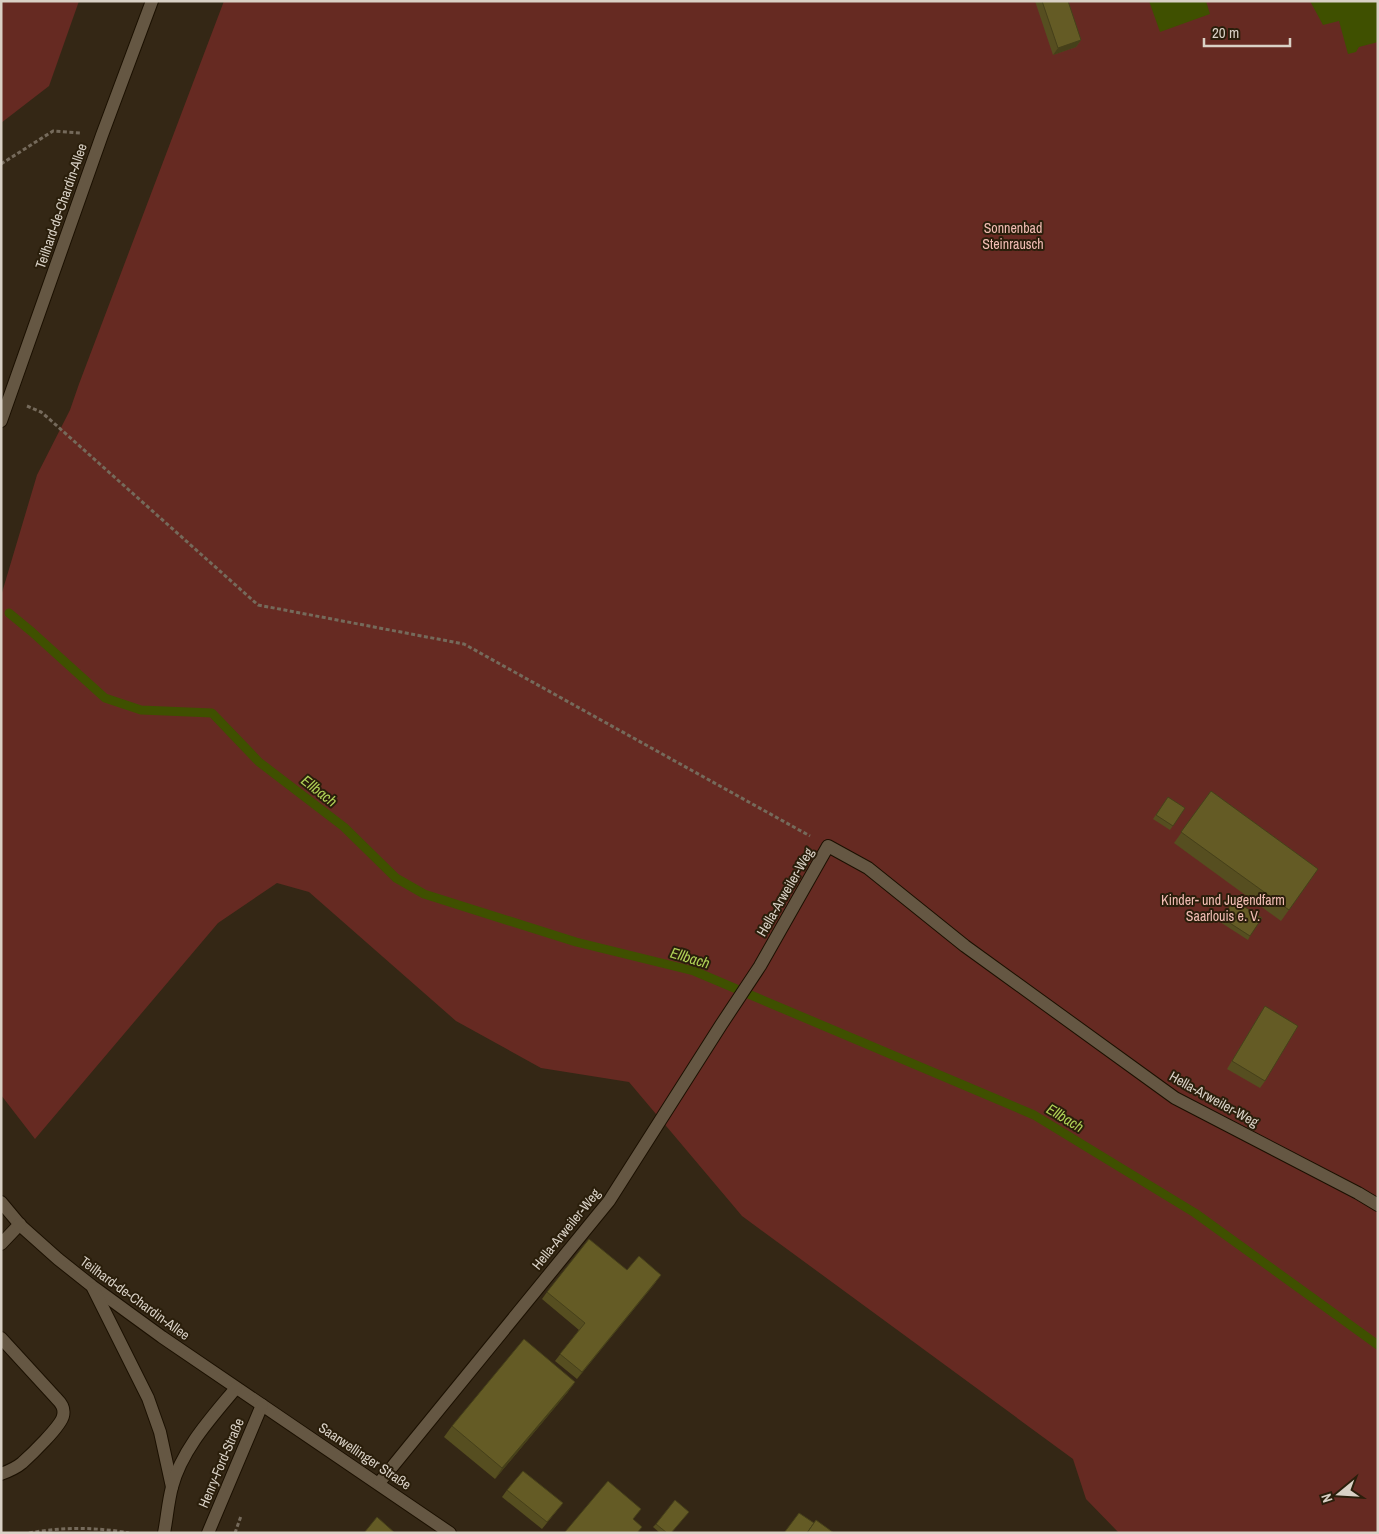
<svg xmlns="http://www.w3.org/2000/svg" width="1379" height="1534" viewBox="0 0 1379 1534" font-family="'Archivo Narrow',sans-serif">
<style>
.green{fill:#662a22}
.water{fill:#3f5000}
.lines{fill:none;stroke-linecap:round;stroke-linejoin:round}
.stream{stroke:#3f5000;stroke-width:9}
.minor-casing{stroke:#1b1001;stroke-width:14}
.path{stroke:#756a5b;stroke-width:3;stroke-dasharray:4 2.5;stroke-linecap:butt}
.minor{stroke:#655743;stroke-width:12}
.wall{fill:#564e20}
.shaded-wall{fill:#46401a}
.building{fill:#645b25;stroke:#46401a}
.labels{text-anchor:middle;stroke-width:4;stroke-linejoin:round;paint-order:stroke}
.street-label{font-size:14px;fill:#d9d1c6;stroke:#2a1e0b}
.park-label{font-size:14px;fill:#f1bdb4;stroke:#2a1e0b}
.water-label{font-size:15px;font-style:italic;fill:#b0d257;stroke:#2a1e0b}
</style>
<rect width="100%" height="100%" fill="#342715"/>
<!-- green -->
<g class="green">
<path d="M1,1h78l-30,85 -48,37z"/>
<path d="M224,1h1154v1532h-259l-33,-34 -13,-40 -331,-243 -113,-134 -88,-14 -85,-47 -147,-129 -32,-9 -59,40 -183,216 -34,-44v-499l36,-121 33,-65 9,-26z"/>
</g>
<!-- water -->
<g class="water">
<path d="M1149,1h57l4,13 -50,18z"/>
<path d="M1310,1h68v41l-19,5 -3,5 -8,2 -9,-33 -16,4z"/>
</g>
<g class="lines">
<!-- stream -->
<path class="stream" d="M9,613l23,19 73,66 36,12 71,3 47,49 85,65 52,51 28,16 152,48 118,29 340,144 161,98 183,132"/>
<defs>
<g id="minor">
<path d="M1,421l101,-286 50,-134"/>
<path d="M1,1202l20,24 37,33 34,27 70,51 288,196"/>
<path d="M1,1244l19,-20"/>
<path d="M93,1288l55,110 12,34 12,55"/>
<path d="M1,1338l55,60c5,5 9,10 7,18 -2,10 -32,39 -41,47 -6,5 -13,8 -21,11"/>
<path d="M379,1483l230,-282 112,-176 39,-59 68,-120 40,22 97,78 210,152 183,95 20,12"/>
<path d="M164,1533c3,-15 4,-31 8,-46 10,-38 40,-70 64,-99"/>
<path d="M208,1533l54,-128"/>
</g>
</defs>
<!-- minor casing -->
<use href="#minor" class="minor-casing"/>
<!-- path -->
<g class="path">
<path d="M1,164l52,-33 28,2"/>
<path d="M27,406l14,6 6,5 211,188 206,39 346,192"/>
<path d="M29,1533c33,-6 67,-6 100,0"/>
<path d="M235,1533l6,-17"/>
</g>
<!-- minor -->
<use href="#minor" class="minor"/>
</g>
<!-- wall -->
<g class="wall">
<path d="M1035,1h33l13,39 -5,7 -23,8z"/>
<path d="M1211,791l107,78 -37,52 -107,-78z"/>
<path d="M1168,797l17,11 -15,22 -17,-11z"/>
<path d="M1234,900l16,36 -2,4 -28,-18z"/>
<path d="M1265,1006v75l-5,7 -33,-19z"/>
<path d="M656,1282l-79,97 -22,-18 24,-31 -37,-31 5,-7z"/>
<path d="M575,1382l-8,11 -72,86 -51,-42 8,-11z"/>
<path d="M507,1490l56,13 -21,26 -40,-32z"/>
<path d="M656,1524l16,9h-12l-7,-6z"/>
</g>
<!-- shaded-wall -->
<g class="shaded-wall">
<path d="M1081,40l-5,7 -23,8 5,-7z"/>
<path d="M661,1275l-5,7 -79,97 5,-7z"/>
<path d="M575,1382l-8,11 -72,86 7,-11z"/>
</g>
<!-- building -->
<g class="building">
<path d="M1042,1h26l13,39 -23,8z"/>
<path d="M1211,791l107,78 -29,41 -108,-78z"/>
<path d="M1168,797l17,11 -12,18 -17,-11z"/>
<path d="M1234,900l28,18 -12,18 -28,-18z"/>
<path d="M1265,1006l33,20 -33,55 -33,-20z"/>
<path d="M589,1239l38,31 12,-14 22,19 -79,97 -22,-18 25,-31 -38,-31z"/>
<path d="M524,1339l51,43 -73,86 -50,-42z"/>
<path d="M523,1471l40,32 -16,19 -40,-32z"/>
<path d="M608,1481l33,28 -8,10 9,8 -5,6h-71l-1,-1z"/>
<path d="M675,1500l14,12 -18,21h-4l-11,-9z"/>
<path d="M799,1513l15,10 -7,10h-23z"/>
<path d="M377,1517l18,16h-31z"/>
<path d="M816,1520l18,13h-27z"/>
</g>
<g class="labels">
<!-- street labels -->
<g class="street-label">
<text transform="translate(61 206) rotate(-71)" y="5">Teilhard-de-Chardin-Allee</text>
<text transform="translate(785 892) rotate(-60)" y="5">Hella-Arweiler-Weg</text>
<text transform="translate(1214 1099) rotate(29)" y="5">Hella-Arweiler-Weg</text>
<text transform="translate(566 1229) rotate(-51)" y="5">Hella-Arweiler-Weg</text>
<text transform="translate(135 1298) rotate(36)" y="5">Teilhard-de-Chardin-Allee</text>
<text transform="translate(365 1456) rotate(34)" y="5">Saarwellinger Straße</text>
<text transform="translate(221 1463) rotate(-67)" y="5">Henry-Ford-Straße</text>
</g>
<!-- park labels -->
<g class="park-label">
<text x="1013" y="233">Sonnenbad<tspan x="1013" dy="16">Steinrausch</tspan></text>
<text x="1223" y="905">Kinder- und Jugendfarm<tspan x="1223" dy="16">Saarlouis e. V.</tspan></text>
</g>
<!-- water labels -->
<g class="water-label">
<text transform="translate(319 791) rotate(38)" y="5">Ellbach</text>
<text transform="translate(690 958) rotate(17)" y="5">Ellbach</text>
<text transform="translate(1065 1118) rotate(31)" y="5">Ellbach</text>
</g>
</g>
<!-- border -->
<rect width="1379" height="1534" fill="none" stroke="#d9d1c6" stroke-width="5"/>
<!-- north arrow -->
<g transform="translate(1339 1494) rotate(252)" stroke="#2a1e0b" stroke-width="4" paint-order="stroke">
<path d="M0-4L9 19L0 12L-9 19Z" fill="#d9d1c6"/>
<text y="-8" font-size="14" font-weight="bold" text-anchor="middle" fill="#d9d1c6">N</text>
</g>
<!-- scale -->
<path d="M1204 38v8h86v-8" fill="none" stroke="#d9d1c6" stroke-width="2.5"/>
<text x="1212" y="38" font-size="15" fill="#d9d1c6" stroke="#2a1e0b" stroke-width="4" paint-order="stroke">20 m</text>
</svg>
